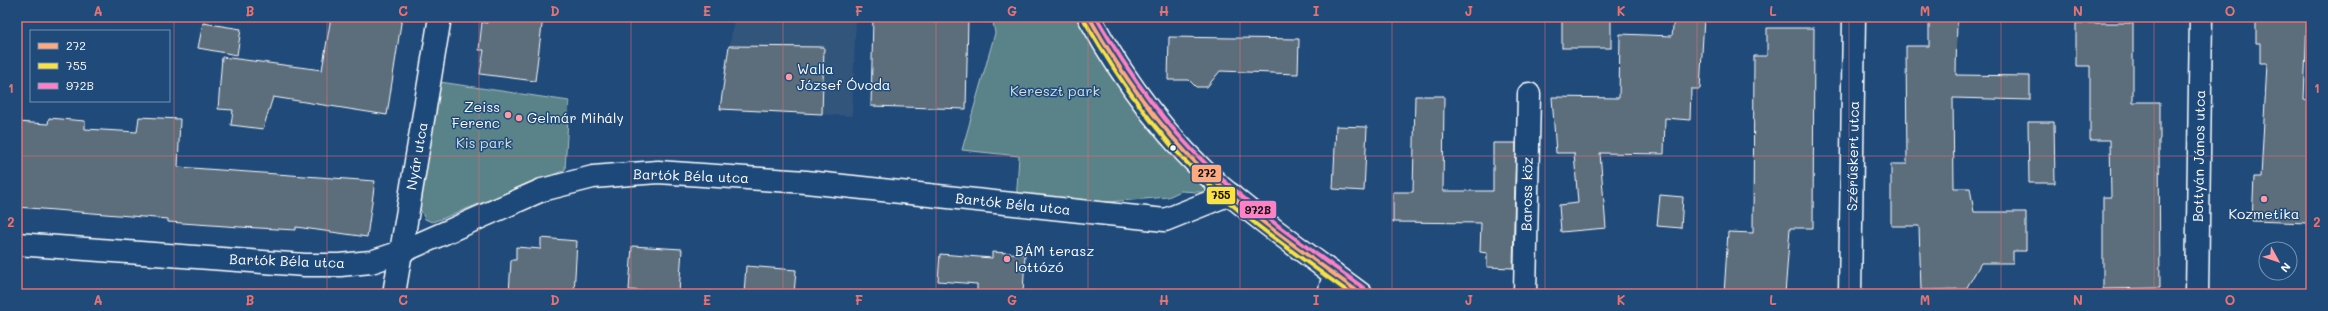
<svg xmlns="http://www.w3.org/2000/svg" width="2328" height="311" viewBox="0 0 2328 311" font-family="Mali,sans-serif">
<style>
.built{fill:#31547b}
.green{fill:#5a8289;stroke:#acc0c4}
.building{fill:#5b6d7c;stroke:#fff}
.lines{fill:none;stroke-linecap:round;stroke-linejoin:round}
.minor-casing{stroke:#fff;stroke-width:25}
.tertiary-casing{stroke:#fff;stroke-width:25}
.secondary-casing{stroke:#fff;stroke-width:25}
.minor{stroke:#1f4a7a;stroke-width:22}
.tertiary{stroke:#1f4a7a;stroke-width:22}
.secondary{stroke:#1f4a7a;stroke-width:22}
.bus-1-casing{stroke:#1f4a7a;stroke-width:7}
.bus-2-casing{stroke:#1f4a7a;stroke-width:7}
.bus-3-casing{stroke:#1f4a7a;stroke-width:7}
.bus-1{stroke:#ffa980;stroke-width:4}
.bus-2{stroke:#fbe143;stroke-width:4}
.bus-3{stroke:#ff80c5;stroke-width:4}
.grid{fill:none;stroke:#e47373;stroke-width:1;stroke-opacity:0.55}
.poi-dot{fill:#ff9aa2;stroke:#1f4a7a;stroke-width:1.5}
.bus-dot{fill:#fff;stroke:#1f4a7a;stroke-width:1.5}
.labels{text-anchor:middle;stroke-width:3;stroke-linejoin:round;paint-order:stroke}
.poi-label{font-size:14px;fill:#fff;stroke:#1f4a7a;text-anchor:start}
.park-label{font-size:14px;fill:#d6e0e2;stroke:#1f4a7a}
.street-label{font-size:14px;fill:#fff;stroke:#1f4a7a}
.line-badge{stroke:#1f4a7a;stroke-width:1.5}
.pale-badge-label{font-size:11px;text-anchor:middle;font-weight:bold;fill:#111}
.neatline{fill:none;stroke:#e47373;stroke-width:1.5}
.grid-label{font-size:13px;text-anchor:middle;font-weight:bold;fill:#e47373}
</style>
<rect width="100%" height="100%" fill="#1f4a7a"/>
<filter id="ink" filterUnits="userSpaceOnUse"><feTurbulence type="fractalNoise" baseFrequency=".025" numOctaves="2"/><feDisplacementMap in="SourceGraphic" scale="8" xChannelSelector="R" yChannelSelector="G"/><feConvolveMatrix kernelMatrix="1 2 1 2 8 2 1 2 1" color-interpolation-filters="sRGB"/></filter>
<g filter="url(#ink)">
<!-- built -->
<path class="built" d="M734,17h122l-4,99 -132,-7z"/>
<!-- green -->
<g class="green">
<path d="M992,17h102l87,130 49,47 -49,-3 -13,6 -121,10 -31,-3 3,-48 -57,-6 33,-117z"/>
<path d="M440,82l129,19 -4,69 -124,49 -9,3 -7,-3 -6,-12z"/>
</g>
<!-- building -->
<g class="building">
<path d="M331,17h71l-15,98 -114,-18 -10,32 -32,-4 2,-15 -15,-1 4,-52 100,13z"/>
<path d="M488,17h55l-8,64 -55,-7 4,-24h-5l3,-28 5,1z"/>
<path d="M873,17h95l-2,92 -95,-3z"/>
<rect x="1562" y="17" width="49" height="31"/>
<path d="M1929,17h28l-1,58 74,1v24l-77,-2 1,90h16l4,24h52v39h-13v12h-32l-15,26 -45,1 -2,-64h-28v-62h16l-1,-118h23z"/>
<path d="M2256,17h51l-3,83 5,1 -1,14h3l-3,108 -56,-2 2,-44h7l6,-114h-7v-20h-4z"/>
<path d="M1674,18h30l-4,71h-9l-1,31 -25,-2 -1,36 -64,-1 6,75 -45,4 -2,-27 19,-2 -4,-50h-18l-4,-56 67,1 1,-64 52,2z"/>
<path d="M203,23l38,6 -4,26 -39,-7z"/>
<path d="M2076,23h57v79h27v37l-1,1 1,148 -57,1v-92h8l-1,-57h-20v-74h-14z"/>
<path d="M1767,28h47l-1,200h-23l-5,66h-61l4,-62 25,1 1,-177h13z"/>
<path d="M1169,37l130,2 -1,35 -78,-3 -13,16h-11l-7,-7h-21z"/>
<path d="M729,46l95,1 -2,67 -102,-5z"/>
<path d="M1415,96h29l-1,95h50v-48h23l-3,125 -26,-1v-14l-7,-1 1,-29 -88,-1v-30h20z"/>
<path d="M139,117l41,2 -2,48 197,14 -8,56 -71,-10v3l-56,-3 -72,-5v-3l-151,-12v-85l31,2 1,-6 36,3v8l52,3z"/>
<path d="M2028,122h26l1,61h-26z"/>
<path d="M1336,126l31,1 -3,64 -31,-2z"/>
<path d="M1660,195l23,2 -2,31 -24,-2z"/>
<path d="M541,238l36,3 -3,53h-65l2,-34h5v-13l25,2z"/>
<path d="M632,246l50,3 -3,44 -50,-3z"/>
<path d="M992,252l33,2 -2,40h-46v-10l-39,-3 2,-27 52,4z"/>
<path d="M746,266l50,4 -2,24h-50z"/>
</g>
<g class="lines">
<defs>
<g id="minor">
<path d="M394,294l46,-277"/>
<path d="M1329,294l5,-20"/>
<path d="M1525,294l4,-200"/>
<path d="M1850,294l4,-277"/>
<path d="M2197,294l4,-277"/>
</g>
<path id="tertiary" d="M17,244l288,21h35l31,-3 30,-10 141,-62 51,-13 38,-3 27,-2 148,10 359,38 65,-26"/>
<path id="secondary" d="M1089,17c34,62 79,123 132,170 44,38 93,72 140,107"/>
</defs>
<!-- minor casing -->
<use href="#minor" class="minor-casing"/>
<!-- tertiary casing -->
<use href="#tertiary" class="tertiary-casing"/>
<!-- secondary casing -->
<use href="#secondary" class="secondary-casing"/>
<!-- minor -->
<use href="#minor" class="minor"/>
<!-- tertiary -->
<use href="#tertiary" class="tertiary"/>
<!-- secondary -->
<use href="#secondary" class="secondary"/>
<defs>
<path id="bus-1" d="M1089,17c31,55 67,106 112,151 48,48 106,86 160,126"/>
<path id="bus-2" d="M1084,20c32,55 68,109 114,154 46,45 101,82 153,120"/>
<path id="bus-3" d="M1096,17c31,54 66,105 111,148 48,47 104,85 158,124"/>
</defs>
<!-- bus-1 casing -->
<use href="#bus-1" class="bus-1-casing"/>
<!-- bus-2 casing -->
<use href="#bus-2" class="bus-2-casing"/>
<!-- bus-3 casing -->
<use href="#bus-3" class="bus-3-casing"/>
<!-- bus-1 -->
<use href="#bus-1" class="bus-1"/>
<!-- bus-2 -->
<use href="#bus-2" class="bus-2"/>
<!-- bus-3 -->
<use href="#bus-3" class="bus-3"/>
</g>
</g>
<!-- grid -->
<path class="grid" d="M174,17v277M327,17v277M479,17v277M631,17v277M783,17v277M936,17v277M1088,17v277M1240,17v277M1392,17v277M1545,17v277M1697,17v277M1849,17v277M2001,17v277M2154,17v277M17,156h2294"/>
<!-- markers -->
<g class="poi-dot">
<circle cx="789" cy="77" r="4"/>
<circle cx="508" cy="115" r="4"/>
<circle cx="519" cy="118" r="4"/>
<circle cx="2264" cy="199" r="4"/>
<circle cx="1007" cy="259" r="4"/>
</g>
<circle class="bus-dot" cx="1173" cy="148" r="3.5"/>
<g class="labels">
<!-- poi labels -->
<g class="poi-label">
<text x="797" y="74">Walla<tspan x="797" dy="16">József Óvoda</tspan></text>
<text x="500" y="112" text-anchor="end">Zeiss<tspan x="500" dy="16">Ferenc</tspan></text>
<text x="527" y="123">Gelmár Mihály</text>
<text x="2264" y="219" text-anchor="middle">Kozmetika</text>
<text x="1015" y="256">BÁM terasz<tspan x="1015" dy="16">lottózó</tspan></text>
</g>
<!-- park labels -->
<g class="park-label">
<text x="1055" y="96">Kereszt park</text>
<text x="484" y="148">Kis park</text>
</g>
<!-- street labels -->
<g class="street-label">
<text transform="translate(417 156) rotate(-80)" y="5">Nyár utca</text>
<text transform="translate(1853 156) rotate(-89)" y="5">Szérűskert utca</text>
<text transform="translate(2199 156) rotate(-89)" y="5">Bottyán János utca</text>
<text transform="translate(691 176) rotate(2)" y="5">Bartók Béla utca</text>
<text transform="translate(1527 194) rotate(-89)" y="5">Baross köz</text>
<text transform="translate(1013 204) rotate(6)" y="5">Bartók Béla utca</text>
<text transform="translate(287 261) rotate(2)" y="5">Bartók Béla utca</text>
</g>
</g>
<g class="line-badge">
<rect x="1191" y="164" width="31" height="19" rx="4" fill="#ffa980"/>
<rect x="1206" y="186" width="30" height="19" rx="4" fill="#fbe143"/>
<rect x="1239" y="200" width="38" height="19" rx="4" fill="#ff80c5"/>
</g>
<g class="pale-badge-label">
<text x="1207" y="177">272</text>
<text x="1221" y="199">755</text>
<text x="1258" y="214">972B</text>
</g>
<!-- margin -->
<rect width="2328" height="311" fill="none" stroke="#1f4a7a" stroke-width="44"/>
<!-- legend -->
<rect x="30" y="30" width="140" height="72" fill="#1f4a7a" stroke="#7992af"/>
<rect x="38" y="43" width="20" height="6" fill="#ffa980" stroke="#7992af"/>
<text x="66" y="50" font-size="12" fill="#ffffff">272</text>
<rect x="38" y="63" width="20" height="6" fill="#fbe143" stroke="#7992af"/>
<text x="66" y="70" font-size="12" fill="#ffffff">755</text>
<rect x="38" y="83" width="20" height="6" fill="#ff80c5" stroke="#7992af"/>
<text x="66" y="90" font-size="12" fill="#ffffff">972B</text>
<!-- north arrow -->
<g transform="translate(2278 261) rotate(130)"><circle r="19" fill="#1f4a7a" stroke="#7992af"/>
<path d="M0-3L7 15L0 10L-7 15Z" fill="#ff9aa2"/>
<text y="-6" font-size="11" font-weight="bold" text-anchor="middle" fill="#ffffff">N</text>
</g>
<rect x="22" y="22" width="2284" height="267" class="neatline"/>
<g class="grid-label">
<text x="98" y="16">A</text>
<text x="250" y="16">B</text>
<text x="403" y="16">C</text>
<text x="555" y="16">D</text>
<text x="707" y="16">E</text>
<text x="859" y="16">F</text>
<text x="1012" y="16">G</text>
<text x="1164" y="16">H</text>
<text x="1316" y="16">I</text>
<text x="1469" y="16">J</text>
<text x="1621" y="16">K</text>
<text x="1773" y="16">L</text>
<text x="1925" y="16">M</text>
<text x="2078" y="16">N</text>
<text x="2230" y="16">O</text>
<text x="11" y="93">1</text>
<text x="2317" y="93">1</text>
<text x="11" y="227">2</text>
<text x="2317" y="227">2</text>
<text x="98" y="305">A</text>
<text x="250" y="305">B</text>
<text x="403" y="305">C</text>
<text x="555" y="305">D</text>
<text x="707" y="305">E</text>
<text x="859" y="305">F</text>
<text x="1012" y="305">G</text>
<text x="1164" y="305">H</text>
<text x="1316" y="305">I</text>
<text x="1469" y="305">J</text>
<text x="1621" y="305">K</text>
<text x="1773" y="305">L</text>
<text x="1925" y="305">M</text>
<text x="2078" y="305">N</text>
<text x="2230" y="305">O</text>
</g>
</svg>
